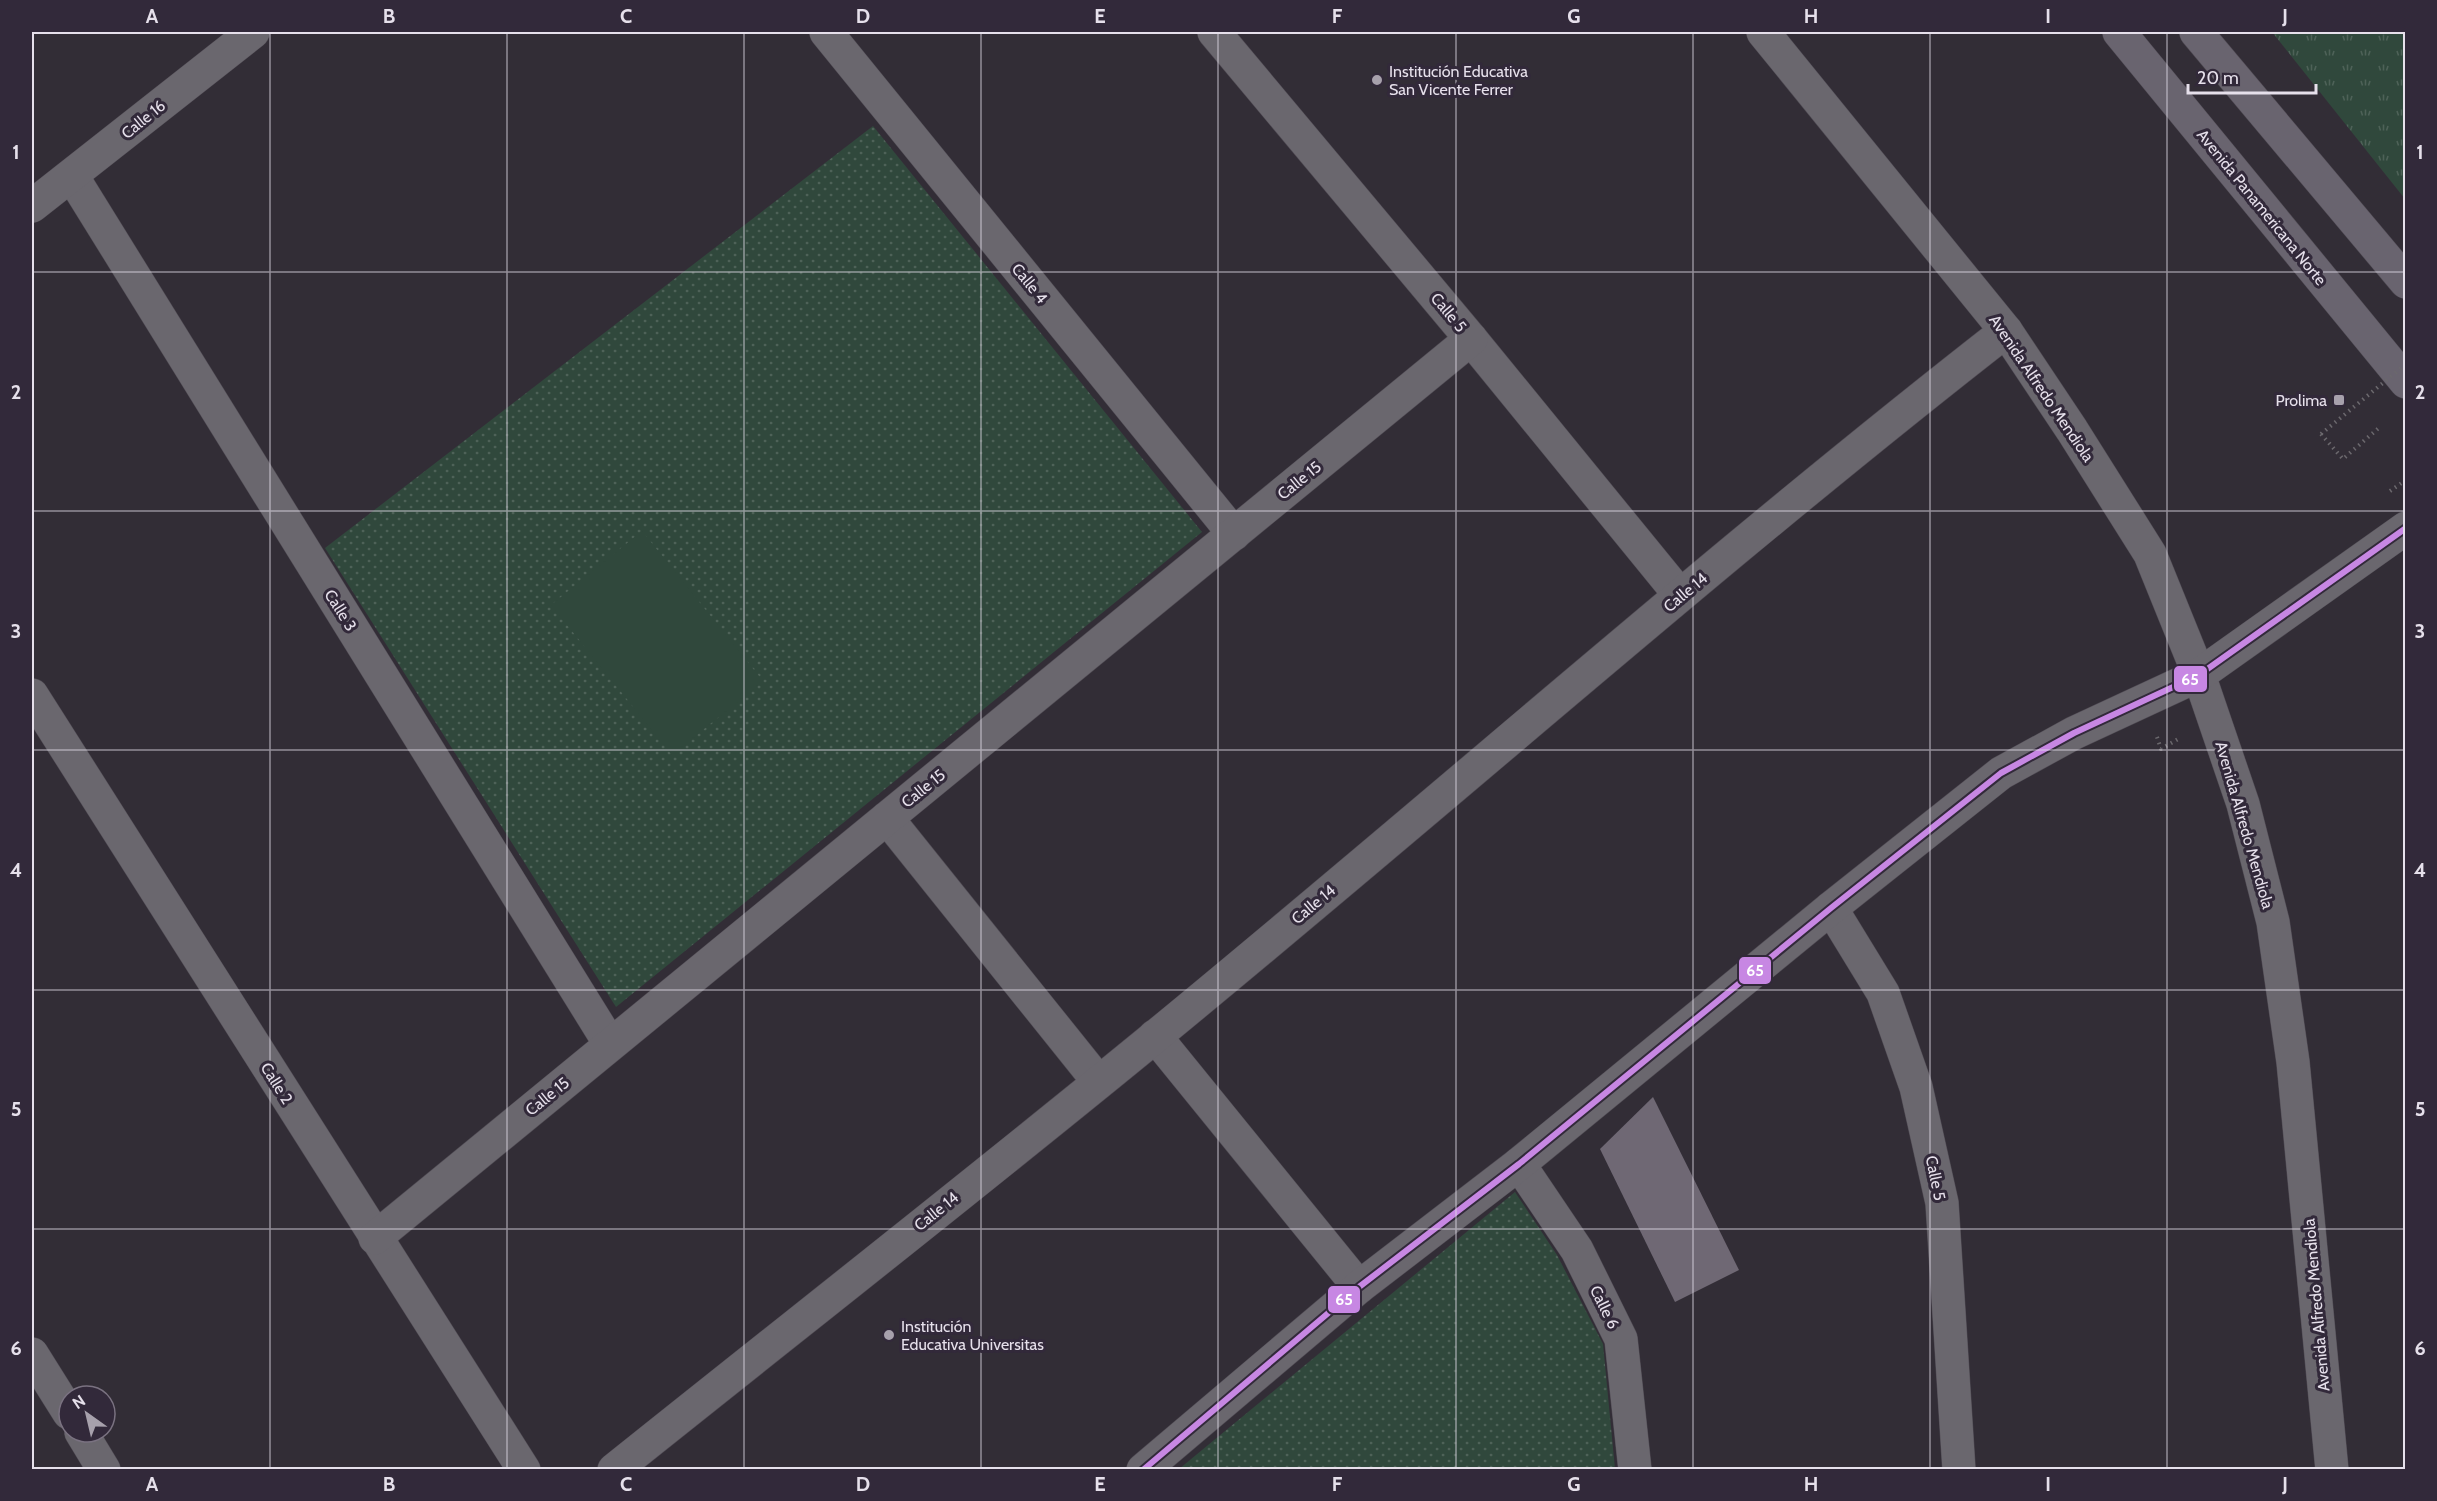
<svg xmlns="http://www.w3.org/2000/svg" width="2437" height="1501" viewBox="0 0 2437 1501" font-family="Cabin,sans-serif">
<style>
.grass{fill:url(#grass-tufts)}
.park{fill:url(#park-dots)}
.pitch{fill:#30483c}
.building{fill:#6f6874}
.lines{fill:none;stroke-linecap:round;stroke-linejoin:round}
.minor-casing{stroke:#4f4a53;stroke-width:34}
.highway-casing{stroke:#4f4a53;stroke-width:34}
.path{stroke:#6b686d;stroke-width:4;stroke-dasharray:1.5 4.5;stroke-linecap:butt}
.minor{stroke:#6a676e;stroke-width:33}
.highway{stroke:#69646f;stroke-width:33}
.path-bridge{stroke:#6b686d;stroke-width:4;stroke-dasharray:1.5 4.5;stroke-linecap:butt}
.bus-1-casing{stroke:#32293a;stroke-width:10}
.bus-1{stroke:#c787e3;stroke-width:6}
.grid{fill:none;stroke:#e6e0eb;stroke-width:1.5;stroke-opacity:0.55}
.poi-dot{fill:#a7a1ac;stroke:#32293a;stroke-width:2}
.labels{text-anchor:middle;stroke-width:6;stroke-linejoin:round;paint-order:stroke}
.poi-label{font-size:16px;fill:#e6e0eb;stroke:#32293a;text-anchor:start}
.street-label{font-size:16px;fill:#e6e0eb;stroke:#32293a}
.line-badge{stroke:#32293a;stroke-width:2}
.badge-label{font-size:16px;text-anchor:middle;font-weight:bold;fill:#fff}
.neatline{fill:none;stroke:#e6e0eb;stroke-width:2}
.grid-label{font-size:20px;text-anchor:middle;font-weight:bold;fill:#e6e0eb}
</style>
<defs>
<pattern id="grass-tufts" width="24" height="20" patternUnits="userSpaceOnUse" patternTransform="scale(1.5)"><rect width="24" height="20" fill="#30483c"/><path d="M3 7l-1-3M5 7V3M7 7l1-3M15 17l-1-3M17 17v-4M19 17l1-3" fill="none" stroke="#4e6258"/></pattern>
<pattern id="park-dots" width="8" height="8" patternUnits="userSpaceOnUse" patternTransform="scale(1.5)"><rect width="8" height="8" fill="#30483c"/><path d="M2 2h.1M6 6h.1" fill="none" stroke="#4e6258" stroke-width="1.8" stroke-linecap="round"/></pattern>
</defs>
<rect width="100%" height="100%" fill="#322d36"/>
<!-- grass -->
<path class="grass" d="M2272,32h133v167z"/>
<!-- park -->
<g class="park">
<path d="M873,126l329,406 -586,475 -291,-459z"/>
<path d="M1515,1192l42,63 46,89 12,125h-436z"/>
</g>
<!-- pitch -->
<path class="pitch" d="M642,531l121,150 -91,74 -121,-150z"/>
<!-- building -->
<path class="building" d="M1653,1097l86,173 -64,32 -75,-153z"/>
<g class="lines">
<defs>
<g id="minor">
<path d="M826,32l408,502"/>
<path d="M1214,32l257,307 209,256"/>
<path d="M1763,32l243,299 66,99 78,124 49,121 44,129 30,118 20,140 39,408"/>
<path d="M72,176l538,868"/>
<path d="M32,206l221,-174"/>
<path d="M32,695l492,775"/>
<path d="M887,818l211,263"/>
<path d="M1831,908l52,85 33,94 26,116 17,267"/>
<path d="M1155,1036l204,251"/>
<path d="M1519,1164l58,86 44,89 14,131"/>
<path d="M375,1238l1096,-899"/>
<path d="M32,1354l37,59"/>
<path d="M81,1432l23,38"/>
<path d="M614,1470c181,-145 364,-288 543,-435 284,-233 559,-478 849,-704"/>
<path d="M1143,1470l216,-183 160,-123 312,-256 170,-135 73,-40 125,-58 207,-147"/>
</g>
<g id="highway">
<path d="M2119,32l287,350"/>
<path d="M2196,32l210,250"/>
</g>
</defs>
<!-- minor casing -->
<use href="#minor" class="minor-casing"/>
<!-- highway casing -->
<use href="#highway" class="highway-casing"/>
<!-- path -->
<g class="path">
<path d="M2321,434l22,25 38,-33"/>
<path d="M2390,491l16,-11"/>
<path d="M2157,737l4,12 19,-11"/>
</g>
<!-- minor -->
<use href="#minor" class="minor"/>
<!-- highway -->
<use href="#highway" class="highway"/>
<!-- path-bridge -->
<path class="path-bridge" d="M2321,434l85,-70"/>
<defs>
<path id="bus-1" d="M1143,1470l216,-183 160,-123 312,-256 170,-135 73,-40 125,-58 207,-147"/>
</defs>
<!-- bus-1 casing -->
<use href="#bus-1" class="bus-1-casing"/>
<!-- bus-1 -->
<use href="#bus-1" class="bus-1"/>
</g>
<!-- grid -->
<path class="grid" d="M270,32v1438M507,32v1438M744,32v1438M981,32v1438M1218,32v1438M1456,32v1438M1693,32v1438M1930,32v1438M2167,32v1438M32,272h2374M32,511h2374M32,750h2374M32,990h2374M32,1229h2374"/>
<!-- markers -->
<g class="poi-dot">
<circle cx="1377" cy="80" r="6"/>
<rect x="2333" y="394" width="12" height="12" rx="3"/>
<circle cx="889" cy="1335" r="6"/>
</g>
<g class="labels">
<!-- poi labels -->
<g class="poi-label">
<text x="1389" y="77">Institución Educativa<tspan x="1389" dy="18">San Vicente Ferrer</tspan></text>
<text x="2327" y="406" text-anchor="end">Prolima</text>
<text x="901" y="1332">Institución<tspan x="901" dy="18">Educativa Universitas</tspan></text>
</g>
<!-- street labels -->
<g class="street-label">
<text transform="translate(143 119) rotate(-39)" y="6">Calle 16</text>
<text transform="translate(2262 207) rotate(51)" y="6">Avenida Panamericana Norte</text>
<text transform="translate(1030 283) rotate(51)" y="6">Calle 4</text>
<text transform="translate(1449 312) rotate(50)" y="6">Calle 5</text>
<text transform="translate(2042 388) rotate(56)" y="6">Avenida Alfredo Mendiola</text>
<text transform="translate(1299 480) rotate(-39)" y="6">Calle 15</text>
<text transform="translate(1685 592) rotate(-40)" y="6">Calle 14</text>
<text transform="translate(341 610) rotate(58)" y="6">Calle 3</text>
<text transform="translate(923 788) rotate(-39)" y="6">Calle 15</text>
<text transform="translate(2245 825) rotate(74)" y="6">Avenida Alfredo Mendiola</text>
<text transform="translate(1313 904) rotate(-40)" y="6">Calle 14</text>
<text transform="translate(277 1083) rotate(58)" y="6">Calle 2</text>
<text transform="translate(547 1096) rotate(-39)" y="6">Calle 15</text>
<text transform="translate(1936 1178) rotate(78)" y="6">Calle 5</text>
<text transform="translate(936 1211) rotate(-39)" y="6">Calle 14</text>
<text transform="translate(2316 1305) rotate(-95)" y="6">Avenida Alfredo Mendiola</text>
<text transform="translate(1605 1307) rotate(64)" y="6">Calle 6</text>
</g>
</g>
<g class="line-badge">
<rect x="2173" y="665" width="35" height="28" rx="6" fill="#c787e3"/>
<rect x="1738" y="956" width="34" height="29" rx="6" fill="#c787e3"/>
<rect x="1327" y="1285" width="34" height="29" rx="6" fill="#c787e3"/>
</g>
<g class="badge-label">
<text x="2190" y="685">65</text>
<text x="1755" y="976">65</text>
<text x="1344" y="1305">65</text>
</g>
<!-- border -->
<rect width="2437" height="1501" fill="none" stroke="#32293a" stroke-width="66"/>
<!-- north arrow -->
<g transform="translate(87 1414) rotate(326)"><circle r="28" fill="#32293a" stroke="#7a7281" stroke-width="1.5"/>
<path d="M0-4.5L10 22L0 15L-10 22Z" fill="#a7a1ac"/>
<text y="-9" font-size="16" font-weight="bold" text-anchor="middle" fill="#e6e0eb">N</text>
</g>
<!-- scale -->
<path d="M2188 84v9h128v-9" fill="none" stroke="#e6e0eb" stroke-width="3"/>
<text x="2197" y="84" font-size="18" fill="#e6e0eb" stroke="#32293a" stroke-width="4.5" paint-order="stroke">20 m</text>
<rect x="33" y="33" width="2371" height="1435" class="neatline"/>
<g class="grid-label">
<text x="152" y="23">A</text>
<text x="389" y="23">B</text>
<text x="626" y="23">C</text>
<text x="863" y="23">D</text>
<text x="1100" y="23">E</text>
<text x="1337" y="23">F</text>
<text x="1574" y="23">G</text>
<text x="1811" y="23">H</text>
<text x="2048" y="23">I</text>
<text x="2285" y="23">J</text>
<text x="16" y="159">1</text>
<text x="2420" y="159">1</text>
<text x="16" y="399">2</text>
<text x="2420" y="399">2</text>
<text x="16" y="638">3</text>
<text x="2420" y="638">3</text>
<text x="16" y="877">4</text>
<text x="2420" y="877">4</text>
<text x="16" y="1116">5</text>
<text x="2420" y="1116">5</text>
<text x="16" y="1355">6</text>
<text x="2420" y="1355">6</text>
<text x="152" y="1491">A</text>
<text x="389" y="1491">B</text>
<text x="626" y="1491">C</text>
<text x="863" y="1491">D</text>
<text x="1100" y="1491">E</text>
<text x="1337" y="1491">F</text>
<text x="1574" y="1491">G</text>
<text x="1811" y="1491">H</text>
<text x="2048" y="1491">I</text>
<text x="2285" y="1491">J</text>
</g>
</svg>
